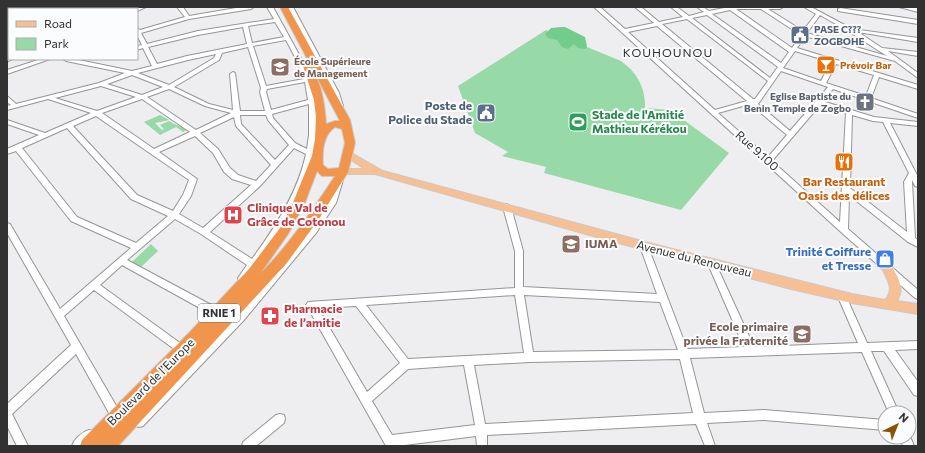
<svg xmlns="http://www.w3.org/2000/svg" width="925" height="453" viewBox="0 0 925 453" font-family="Commissioner,sans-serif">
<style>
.green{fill:#97d9a7}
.forest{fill:#73cc8c}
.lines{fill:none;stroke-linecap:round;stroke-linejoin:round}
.minor-casing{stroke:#959597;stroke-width:2}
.major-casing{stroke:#cacaca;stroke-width:2}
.highway-casing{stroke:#cacaca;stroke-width:2}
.minor{fill:#fff;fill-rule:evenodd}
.major{fill:#f7bf94;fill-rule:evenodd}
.highway{fill:#f1944c;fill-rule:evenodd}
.labels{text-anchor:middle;stroke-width:4;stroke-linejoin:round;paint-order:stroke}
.far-service-label{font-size:10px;font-weight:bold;fill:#4e5e75;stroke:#fbfcfd;text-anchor:start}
.far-education-label{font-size:10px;font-weight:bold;fill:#785e54;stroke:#fbfcfd;text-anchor:start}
.far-food-label{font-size:10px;font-weight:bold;fill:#c56008;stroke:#fbfcfd;text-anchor:start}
.far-worship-label{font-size:10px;font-weight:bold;fill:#5b616d;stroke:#fbfcfd;text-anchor:end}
.shield{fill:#fbfcfd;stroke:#6e6f6f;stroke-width:1}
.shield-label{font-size:11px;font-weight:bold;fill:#323232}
.far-quarter-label{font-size:12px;letter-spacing:1px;fill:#323232;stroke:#fbfcfd}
.service-label{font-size:12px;font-weight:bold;fill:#4e5e75;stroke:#fbfcfd;text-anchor:end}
.leisure-label{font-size:12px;font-weight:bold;fill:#27864d;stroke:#fbfcfd;text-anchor:start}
.street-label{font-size:12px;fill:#323232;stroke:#fbfcfd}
.food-label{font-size:12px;font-weight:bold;fill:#c56008;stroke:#fbfcfd}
.health-label{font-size:12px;font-weight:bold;fill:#be3a42;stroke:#fbfcfd;text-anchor:start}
.education-label{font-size:12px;font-weight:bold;fill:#785e54;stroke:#fbfcfd;text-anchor:start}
.shop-label{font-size:12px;font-weight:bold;fill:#366cbe;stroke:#fbfcfd;text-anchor:end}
</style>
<rect width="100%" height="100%" fill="#eeeef0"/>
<!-- green -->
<g class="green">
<path d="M546,30l75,31c16,11 25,28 24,47l25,2 59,43 -48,57 -137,-37 2,-6 -44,-11 6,-4 -33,-19 -17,-47z"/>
<path d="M160,115l9,5 -14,3 7,7 2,-1 -4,-4 9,-4 5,3 14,5 -5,3 -7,-5 -16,8 -16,-13z"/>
<path d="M151,244l7,7 -18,17 -9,-5z"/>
</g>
<!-- forest -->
<path class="forest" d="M561,27h4l20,10 2,9 -1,3 -8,-1 -4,-4 -6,5 -6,-2 -5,-7 -9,-2 -3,-4 6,-6z"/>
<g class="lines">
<defs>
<g id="minor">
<path d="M37,7h6l3,2h-6z"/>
<path d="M82,7h6l3,2h-6z"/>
<path d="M128,7h8l-4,2h-8z"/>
<path d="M138,7h8l-9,4v-2h-3z"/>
<path d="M177,7h6l6,9 53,-9h12l-3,2 -62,10 -48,14 6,11 51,-13 76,-12 -7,-12h6l35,64c29,77 -18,149 -63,210l-3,1 -3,-1 -1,-3 9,-13 -46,-31 -26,-15 -48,41 88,47 2,3 -2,3 -3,1 -3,-1 -87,-48 -22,20 80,58 2,3 -2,3 -3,1 -3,-1 -80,-59 -30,26 54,93 -1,4 -4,1 -4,-1 -33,-59 -64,60 16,32h-11l-10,-20v-22l64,-59 -64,-112v-10l3,1 50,85 71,-61 -60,-27 -55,-70 -9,3v-5l32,-14 -32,-11v-4l38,13 46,-20 -43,-14 -41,11v-4l4,-1 -4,-3v-6l9,8 83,-21 26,-10 -59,-12 -3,-2h11l58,12 20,-5 -9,-18 -6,2v-4l5,-1 -5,-10v-7l3,2 45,-13zM275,22l9,15 -32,6 -4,-17zM243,27l4,17 -60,12 -30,8 -9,-17 50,-12zM286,40l11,21 7,18 -38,7 -13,-40zM248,47l13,41 -1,4 5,19h-25l-5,-38 -2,-1 -3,2 3,36 -24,-6 -35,-17 45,-27 3,-7zM216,54l-2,4 -45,27 -31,-12 50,-13zM132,75l31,12 -21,8 -35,-11zM305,82l3,18 -37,10 -5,-18 1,-3zM101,86l35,11 -39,14 -42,-13zM169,89l36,17 26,7 -35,17 -49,-33zM142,99l48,33 -36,17 -52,-36zM309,104v31l-2,14 -12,-6 -22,-25 -1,-4zM240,115h26l2,5 21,25 -14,15 -34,-36zM96,116l93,64 -6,15 -10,16 -36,-16 -64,-69zM234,117l2,9 35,39 -15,16 -18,-6 -8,-7 -12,-19 -18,-16zM67,128l64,71 37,17 -32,27 -59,-26 -55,-69zM195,136l18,17 11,19 8,7 19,6 -48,43 -24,-14 12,-18 6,-17 -38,-27zM294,148l12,6c-8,38 -31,74 -54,105l-42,-27 50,-46z"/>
<path d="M287,7h6l46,86 4,13 -1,1h-4l-1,-1 -4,-13z"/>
<path d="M594,7h6l25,22 29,-6 -19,-16h6l18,15 24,-5 -12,-10h6l12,9 15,-4 -7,-5h6l6,4 20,-4h54l-3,2h-12l35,22 13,-17 -12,-7h7l41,22 66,9v4l-60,-10 24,16 36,4v4l-30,-5 30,22v5l-23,-17 -90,-25 -8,12 121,37v4l-39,-12 -8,21 47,16v4l-85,-29 -11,12 52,16 44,5v4l-28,-3 28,54v10l-3,-1 -3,-6v2l3,56 3,2v7l-10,-5 -59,-47 -1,34 70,61v9l-3,-1 -74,-66zM736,9h25l40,26 -9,13zM730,10l59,42 -8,11 -69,-49zM707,15l71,52 -8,11 -78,-60zM820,15l28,16 39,25 -80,-23zM687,19l81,62 -13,18h-2l-91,-75zM657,26l90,75 -32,9 -87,-78zM795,51l36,11 -10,19 -38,-13zM836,64l38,11 -8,21 -40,-13zM781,71l47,16 -38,44 -32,-27zM750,104l37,31 -19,22 -50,-44zM820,105l26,8 -6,109 -68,-61zM852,115l21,6 10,1 26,51 -5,9 3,50 -57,-44z"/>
<path d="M899,7l19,1v4z"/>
<path d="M840,8l78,12v4l-80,-13v-2z"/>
<path d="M9,33v4l-2,1v-4z"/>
<path d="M9,57v2h3l-5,3v-4z"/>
<path d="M41,59h9l-43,15v-4z"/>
<path d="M339,177l4,3 -7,23 -20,30 -72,87 -101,106 -4,1 -4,-1 -1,-4 1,-4 103,-104 72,-85 18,-27 7,-22z"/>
<path d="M507,204l4,3 12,44v36l134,7 -17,-48 1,-2h6l40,105 57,-2 -36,-83 1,-2 3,-1 3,1 39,85 104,-4 -20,-46 1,-3 3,-1 3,1 22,49 51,-2v8l-23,1 23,32v14l-4,-1 -30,-44h-13l28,62h-10l-27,-61 -172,6 14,55 60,-3 121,10v10l-121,-10 -57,3 8,23h-10l-9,-22 -209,11v11h-10l-1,-10 -79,10h-11l-78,-138 -2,-3 2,-3 207,-14v-37l-12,-44zM515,295l9,58 -116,6 -42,-54zM524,295l136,7 18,48 -145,2zM356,306l44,57 -33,29 -49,-84zM680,359l13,54 -208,11 -11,-59 55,-3zM464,365l11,60 -83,10 -20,-34 36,-32z"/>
<path d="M280,414l4,1 1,4 -1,4 -28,23h-14l1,-4 33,-27z"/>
<path d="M89,430l4,1 1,4 -1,4 -8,7h-13c2,-7 10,-14 17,-16z"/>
<path d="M909,434l5,12h-11l-3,-9h9z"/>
</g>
<path id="major" d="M348,151l35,20 270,73 199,50 33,6c10,-11 2,-21 -3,-32l1,-3 4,-1 4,1c7,12 14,23 6,36l21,3v10l-66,-11 -65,-15 -180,-48 -232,-66h-35l-2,-2 2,-2 3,-1h22l-20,-13 -1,-2 1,-2z"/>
<path id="highway" d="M280,7h8l62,113 5,23 -7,29 -29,47 -33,45 -168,182h-38l2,-6 107,-107 60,-64 31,-41 12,-23 20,-49 3,-17 1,-22 -2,-17 -11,-34 1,-2h6c11,18 15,40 16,60l9,-3h5zM335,127l7,2 3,14 -6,25 -11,1 -5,-4c-1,-13 0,-30 12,-38zM317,171l5,5h13c-23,35 -46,69 -75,98l28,-40 16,-29z"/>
</defs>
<!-- minor casing -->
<use href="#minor" class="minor-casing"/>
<!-- major casing -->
<use href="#major" class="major-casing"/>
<!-- highway casing -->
<use href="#highway" class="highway-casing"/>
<!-- minor -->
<use href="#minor" class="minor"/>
<!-- major -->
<use href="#major" class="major"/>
<!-- highway -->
<use href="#highway" class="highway"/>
</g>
<!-- icons -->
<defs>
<symbol id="civic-square" viewBox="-11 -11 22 22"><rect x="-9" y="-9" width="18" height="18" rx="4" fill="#5c6f8a" stroke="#fbfcfd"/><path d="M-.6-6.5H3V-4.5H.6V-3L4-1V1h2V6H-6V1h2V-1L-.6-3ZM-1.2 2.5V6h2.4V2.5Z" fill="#fff"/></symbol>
<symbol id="bar-square" viewBox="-11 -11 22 22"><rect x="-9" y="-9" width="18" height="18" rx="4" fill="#e8710a" stroke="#fbfcfd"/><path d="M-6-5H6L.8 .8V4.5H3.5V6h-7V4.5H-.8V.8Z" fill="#fff"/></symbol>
<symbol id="university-square" viewBox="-11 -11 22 22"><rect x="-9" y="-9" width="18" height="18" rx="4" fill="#8d6e63" stroke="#fbfcfd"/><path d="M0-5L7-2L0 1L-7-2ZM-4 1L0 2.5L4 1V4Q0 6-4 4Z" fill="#fff"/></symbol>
<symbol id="church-square" viewBox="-11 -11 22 22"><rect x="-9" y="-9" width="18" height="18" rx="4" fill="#6b7280" stroke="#fbfcfd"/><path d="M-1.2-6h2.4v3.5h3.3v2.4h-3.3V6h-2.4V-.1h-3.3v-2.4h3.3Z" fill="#fff"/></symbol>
<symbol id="stadium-square" viewBox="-11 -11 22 22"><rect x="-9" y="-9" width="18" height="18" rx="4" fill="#2e9e5b" stroke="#fbfcfd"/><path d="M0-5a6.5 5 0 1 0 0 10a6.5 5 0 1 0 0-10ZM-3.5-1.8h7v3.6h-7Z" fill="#fff"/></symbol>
<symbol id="restaurant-square" viewBox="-11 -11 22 22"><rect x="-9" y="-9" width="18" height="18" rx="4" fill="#e8710a" stroke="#fbfcfd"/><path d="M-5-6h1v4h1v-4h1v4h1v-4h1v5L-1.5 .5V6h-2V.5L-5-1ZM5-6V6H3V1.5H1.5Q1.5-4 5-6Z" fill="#fff"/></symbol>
<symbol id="hospital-square" viewBox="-11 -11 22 22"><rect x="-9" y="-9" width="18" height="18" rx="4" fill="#e0444e" stroke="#fbfcfd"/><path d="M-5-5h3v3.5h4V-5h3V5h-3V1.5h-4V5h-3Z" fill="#fff"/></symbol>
<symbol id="shop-square" viewBox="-11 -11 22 22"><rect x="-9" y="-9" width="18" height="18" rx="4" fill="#3f7fe0" stroke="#fbfcfd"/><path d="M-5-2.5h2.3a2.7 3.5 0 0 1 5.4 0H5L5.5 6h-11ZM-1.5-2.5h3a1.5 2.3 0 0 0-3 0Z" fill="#fff"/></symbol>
<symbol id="pharmacy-square" viewBox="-11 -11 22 22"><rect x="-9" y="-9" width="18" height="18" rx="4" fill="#e0444e" stroke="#fbfcfd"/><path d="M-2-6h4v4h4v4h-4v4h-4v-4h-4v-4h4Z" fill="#fff"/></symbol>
<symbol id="school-square" viewBox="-11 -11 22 22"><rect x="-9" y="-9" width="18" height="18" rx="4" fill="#8d6e63" stroke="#fbfcfd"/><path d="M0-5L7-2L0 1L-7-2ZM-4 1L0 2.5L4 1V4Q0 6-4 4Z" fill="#fff"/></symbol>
</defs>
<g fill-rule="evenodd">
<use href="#civic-square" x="789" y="24" width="22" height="22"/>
<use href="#bar-square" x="815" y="54" width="22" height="22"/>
<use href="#university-square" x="269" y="56" width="22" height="22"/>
<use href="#church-square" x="854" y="91" width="22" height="22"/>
<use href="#civic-square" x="475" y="102" width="22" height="22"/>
<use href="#stadium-square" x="567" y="111" width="22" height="22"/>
<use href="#restaurant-square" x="833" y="151" width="22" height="22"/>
<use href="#hospital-square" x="222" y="204" width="22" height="22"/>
<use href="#university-square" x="560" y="233" width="22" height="22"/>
<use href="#shop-square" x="874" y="248" width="22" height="22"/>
<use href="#pharmacy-square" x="259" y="305" width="22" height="22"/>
<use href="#school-square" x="791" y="323" width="22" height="22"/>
</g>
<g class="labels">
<!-- far-service labels -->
<g class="far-service-label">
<text x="814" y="33">PASE C???<tspan x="814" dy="12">ZOGBOHE</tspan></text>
</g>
<!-- far-education labels -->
<g class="far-education-label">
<text x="294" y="65">École Supérieure<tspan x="294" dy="12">de Management</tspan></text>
</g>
<!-- far-food labels -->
<g class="far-food-label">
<text x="840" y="69">Prévoir Bar</text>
</g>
<!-- far-worship labels -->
<g class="far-worship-label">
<text x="851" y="100">Eglise Baptiste du<tspan x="851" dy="12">Benin Temple de Zogbo</tspan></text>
</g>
<!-- shield labels -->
<rect class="shield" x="198" y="304" width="42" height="18" rx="3"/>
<g class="shield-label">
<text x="219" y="317">RNIE 1</text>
</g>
<!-- far-quarter labels -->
<g class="far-quarter-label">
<text x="668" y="57">KOUHOUNOU</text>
</g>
<!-- service labels -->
<g class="service-label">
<text x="472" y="110">Poste de<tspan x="472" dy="14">Police du Stade</tspan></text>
</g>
<!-- leisure labels -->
<g class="leisure-label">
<text x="592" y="119">Stade de l'Amitié<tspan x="592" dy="14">Mathieu Kérékou</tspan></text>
</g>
<!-- street labels -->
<g class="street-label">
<text transform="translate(757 151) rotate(42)" y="4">Rue 9.100</text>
<text transform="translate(694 259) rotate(14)" y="4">Avenue du Renouveau</text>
<text transform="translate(151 382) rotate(-45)" y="4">Boulevard de l’Europe</text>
</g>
<!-- food labels -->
<g class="food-label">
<text x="844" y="186">Bar Restaurant<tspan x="844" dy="14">Oasis des délices</tspan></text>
</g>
<!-- health labels -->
<g class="health-label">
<text x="247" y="212">Clinique Val de<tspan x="247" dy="14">Grâce de Cotonou</tspan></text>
<text x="284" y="313">Pharmacie<tspan x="284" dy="14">de l’amitie</tspan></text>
</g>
<!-- education labels -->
<g class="education-label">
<text x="585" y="248">IUMA</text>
<text x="788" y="331" text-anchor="end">Ecole primaire<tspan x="788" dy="14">privée la Fraternité</tspan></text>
</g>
<!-- shop labels -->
<g class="shop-label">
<text x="871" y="256">Trinité Coiffure<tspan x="871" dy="14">et Tresse</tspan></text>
</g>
</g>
<!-- border -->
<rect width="925" height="453" fill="none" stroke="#323232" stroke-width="16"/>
<!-- legend -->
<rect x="8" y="8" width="130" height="52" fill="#fbfcfd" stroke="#ababac"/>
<rect x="16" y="21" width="20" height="6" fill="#f7bf94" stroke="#ababac"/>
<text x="44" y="28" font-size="12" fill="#323232">Road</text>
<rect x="16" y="38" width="20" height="12" fill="#97d9a7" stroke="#ababac"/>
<text x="44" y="48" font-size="12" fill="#323232">Park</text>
<!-- north arrow -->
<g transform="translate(897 425) rotate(43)"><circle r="19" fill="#fbfcfd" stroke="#ababac"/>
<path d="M0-3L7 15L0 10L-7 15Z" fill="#8a5303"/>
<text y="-6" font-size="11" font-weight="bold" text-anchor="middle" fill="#323232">N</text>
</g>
</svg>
